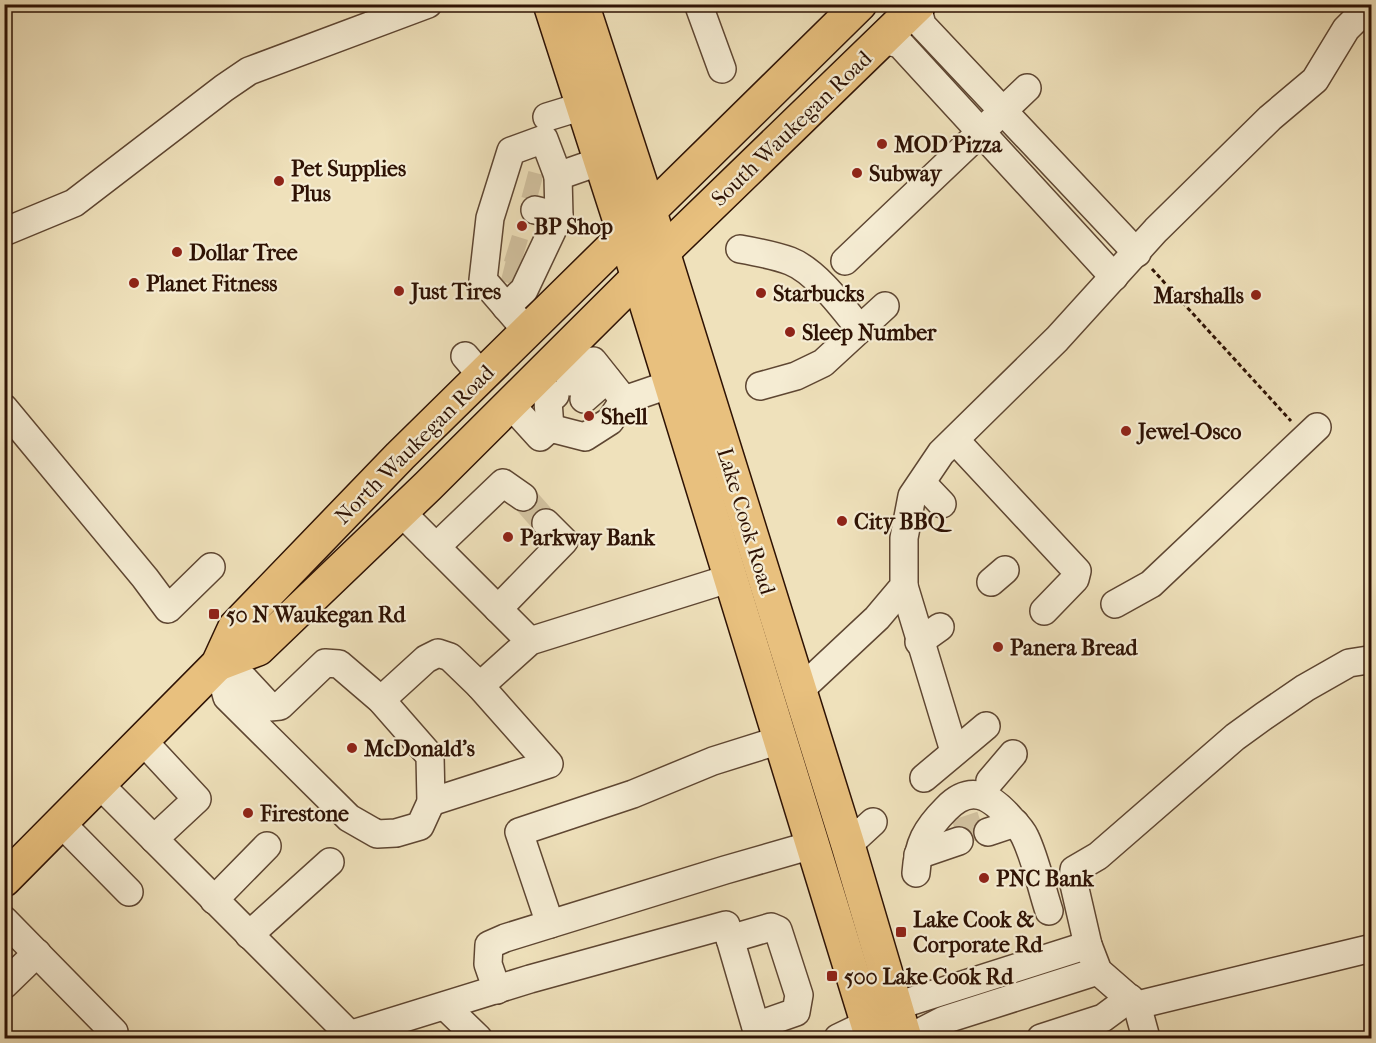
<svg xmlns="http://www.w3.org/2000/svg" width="1376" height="1043" viewBox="0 0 1376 1043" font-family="'IM FELL French Canon',serif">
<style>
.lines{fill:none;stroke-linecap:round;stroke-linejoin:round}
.minor-tunnel{stroke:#d2c2a0;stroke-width:27;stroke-dasharray:27 14;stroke-linecap:butt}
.minor-casing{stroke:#5e4632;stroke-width:30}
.major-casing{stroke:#2e1204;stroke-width:36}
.path{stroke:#2e1204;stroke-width:3;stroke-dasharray:4.5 3;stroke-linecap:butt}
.minor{stroke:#f5ecd3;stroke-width:27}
.major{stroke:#e8c07e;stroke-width:33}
.poi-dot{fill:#8f2418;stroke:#f5ecd3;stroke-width:2}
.labels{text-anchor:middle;stroke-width:4.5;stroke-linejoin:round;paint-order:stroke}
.street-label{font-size:22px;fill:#2e1204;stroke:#f5ecd3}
.poi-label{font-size:22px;font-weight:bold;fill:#2e1204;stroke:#f5ecd3;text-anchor:start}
</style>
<rect width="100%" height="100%" fill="#efe1bb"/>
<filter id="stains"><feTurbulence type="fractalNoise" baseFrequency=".00333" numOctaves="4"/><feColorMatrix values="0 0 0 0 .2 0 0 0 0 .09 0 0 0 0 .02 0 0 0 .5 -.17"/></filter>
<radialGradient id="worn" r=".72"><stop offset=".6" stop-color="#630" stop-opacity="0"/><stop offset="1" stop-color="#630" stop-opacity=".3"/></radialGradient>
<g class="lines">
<!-- minor-tunnel -->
<g class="minor-tunnel">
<path d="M525,184l15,4"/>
<path d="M508,248l16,5"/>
<path d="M504,268l16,4"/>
<path d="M523,497l23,26"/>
<path d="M956,833l30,-10"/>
</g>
<defs>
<g id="minor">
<path d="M699,6l23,63"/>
<path d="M917,6l5,19 215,228"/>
<path d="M883,40l17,4 214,233"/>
<path d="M547,117l36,-11"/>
<path d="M535,210l24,6"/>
<path d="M4,232l70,-29 150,-115 25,-17 179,-67"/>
<path d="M740,249c17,3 34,6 50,12 26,10 53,47 70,68"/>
<path d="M845,261l182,-173"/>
<path d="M506,307l18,-17 35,-74 -1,-40"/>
<path d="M527,331l-44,-51 7,-62 21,-67 33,-12 14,37 43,-15"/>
<path d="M465,356l17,20"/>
<path d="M570,382l23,-21 31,39"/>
<path d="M760,386l36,-10 27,-13 62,-57"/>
<path d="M584,399l23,-20"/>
<path d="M510,404l30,33 10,-9 35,9 25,-16 14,-21 47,-16"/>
<path d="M4,408l141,170 23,31 43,-42"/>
<path d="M550,428l-2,-27 7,-6"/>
<path d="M955,440l122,131 -2,8 -31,32"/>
<path d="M922,483l20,21"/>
<path d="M401,512l129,129"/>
<path d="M436,547l67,-64 20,14"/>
<path d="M991,582l14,-12"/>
<path d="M904,586l50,165"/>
<path d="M1115,604l36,-20 166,-157"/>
<path d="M498,609l66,-68 -18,-18"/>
<path d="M919,642l21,-15"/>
<path d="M1368,660l-19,3 -44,25 -41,28 -29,21 -137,119 -24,14 -1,10 15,65 10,26 39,34 235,-57"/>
<path d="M325,663l14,1 42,36 49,56 1,46 -11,24 -24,7 -19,1 -28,-16 -122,-121 -9,-33 26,15 26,28 10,-1z"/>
<path d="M800,690l77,-72 27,-32v-48l8,-42 29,-43 116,-114 99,-109 114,-112 45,-38 31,-51 25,-25"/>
<path d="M381,700l45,-41 12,-6 12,4 30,29 50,-45 201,-63"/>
<path d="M143,741l54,58 -43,40"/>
<path d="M924,778l62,-52"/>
<path d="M990,781l23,-27"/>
<path d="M99,784l254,254"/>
<path d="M431,802l118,-38 -69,-78"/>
<path d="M61,823l68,69"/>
<path d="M988,832l27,-9"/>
<path d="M848,845l25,-23"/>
<path d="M918,855l41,-14"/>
<path d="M916,873c2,-29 10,-44 30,-64 25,-26 45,-13 65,10 5,5 11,11 14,18 11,23 16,50 24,74"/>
<path d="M214,900l53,-54"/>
<path d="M4,920l110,112 -7,6"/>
<path d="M550,924l-31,-92 114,-38 80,-33 67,-21"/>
<path d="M249,935l81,-73"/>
<path d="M730,939l41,-12 7,3 21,65 -3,17 -40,14"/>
<path d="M4,985l33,-32"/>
<path d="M497,990l-9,-26 1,-19 16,-7 220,-68 87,-25"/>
<path d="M1137,1005l9,33"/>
<path d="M445,1006l33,32"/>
<path d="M349,1035l181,-56 196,-54 33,113"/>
<path d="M838,1038l29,-14 29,-18 192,-61"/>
<path d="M909,1038l35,-18 154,-49"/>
<path d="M1041,1038l62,-20 27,-20"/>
</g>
<g id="major">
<path d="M550,4l88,273 234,761"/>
<path d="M582,4l81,248 185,593 57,193"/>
<path d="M218,664l40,-15 170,-163 235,-234 256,-248"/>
<path d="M4,880l214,-216 17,-37 165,-171 460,-452"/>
</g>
</defs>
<!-- minor casing -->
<use href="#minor" class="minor-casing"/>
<!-- major casing -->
<use href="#major" class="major-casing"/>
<!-- path -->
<path class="path" d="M1152,269l139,152"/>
<!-- minor -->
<use href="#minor" class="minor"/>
<!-- major -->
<use href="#major" class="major"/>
</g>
<!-- markers -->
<g class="poi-dot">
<circle cx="882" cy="144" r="6"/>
<circle cx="857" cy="173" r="6"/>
<circle cx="279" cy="181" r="6"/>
<circle cx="522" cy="226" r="6"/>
<circle cx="177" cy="252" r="6"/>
<circle cx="134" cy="283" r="6"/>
<circle cx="399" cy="291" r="6"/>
<circle cx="761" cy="293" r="6"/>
<circle cx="1256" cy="295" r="6"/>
<circle cx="790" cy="332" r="6"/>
<circle cx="589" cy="416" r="6"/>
<circle cx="1126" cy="431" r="6"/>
<circle cx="842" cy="521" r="6"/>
<circle cx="508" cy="537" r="6"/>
<rect x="208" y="608" width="12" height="12" rx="3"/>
<circle cx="998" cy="647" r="6"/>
<circle cx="352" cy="748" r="6"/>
<circle cx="248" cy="813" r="6"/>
<circle cx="984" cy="878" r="6"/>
<rect x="895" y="926" width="12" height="12" rx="3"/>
<rect x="826" y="970" width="12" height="12" rx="3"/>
</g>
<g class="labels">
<!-- street labels -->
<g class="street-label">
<text transform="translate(791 128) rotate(-44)" y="8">South Waukegan Road</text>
<text transform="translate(414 444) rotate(-45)" y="8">North Waukegan Road</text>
<text transform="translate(747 521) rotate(73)" y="8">Lake Cook Road</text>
</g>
<!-- poi labels -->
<g class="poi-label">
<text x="894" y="152">MOD Pizza</text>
<text x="291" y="176">Pet Supplies<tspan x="291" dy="25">Plus</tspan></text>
<text x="869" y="181">Subway</text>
<text x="534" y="234">BP Shop</text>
<text x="189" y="260">Dollar Tree</text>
<text x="146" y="291">Planet Fitness</text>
<text x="411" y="299">Just Tires</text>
<text x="773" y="301">Starbucks</text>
<text x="1244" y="303" text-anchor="end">Marshalls</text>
<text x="802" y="340">Sleep Number</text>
<text x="601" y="424">Shell</text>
<text x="1138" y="439">Jewel-Osco</text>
<text x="854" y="529">City BBQ</text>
<text x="520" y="545">Parkway Bank</text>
<text x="226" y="622">50 N Waukegan Rd</text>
<text x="1010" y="655">Panera Bread</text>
<text x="364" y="756">McDonald's</text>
<text x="260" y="821">Firestone</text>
<text x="996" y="886">PNC Bank</text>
<text x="913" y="927">Lake Cook &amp;<tspan x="913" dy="25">Corporate Rd</tspan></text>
<text x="844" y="984">500 Lake Cook Rd</text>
</g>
</g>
<!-- margin -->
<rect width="1376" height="1043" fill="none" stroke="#efe1bb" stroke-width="24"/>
<rect x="6" y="6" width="1364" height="1031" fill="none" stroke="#2e1204" stroke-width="3"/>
<rect x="12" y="12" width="1352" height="1019" fill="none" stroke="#2e1204" stroke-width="1.5"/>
<rect width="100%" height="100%" filter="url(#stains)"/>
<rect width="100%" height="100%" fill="url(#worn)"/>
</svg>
